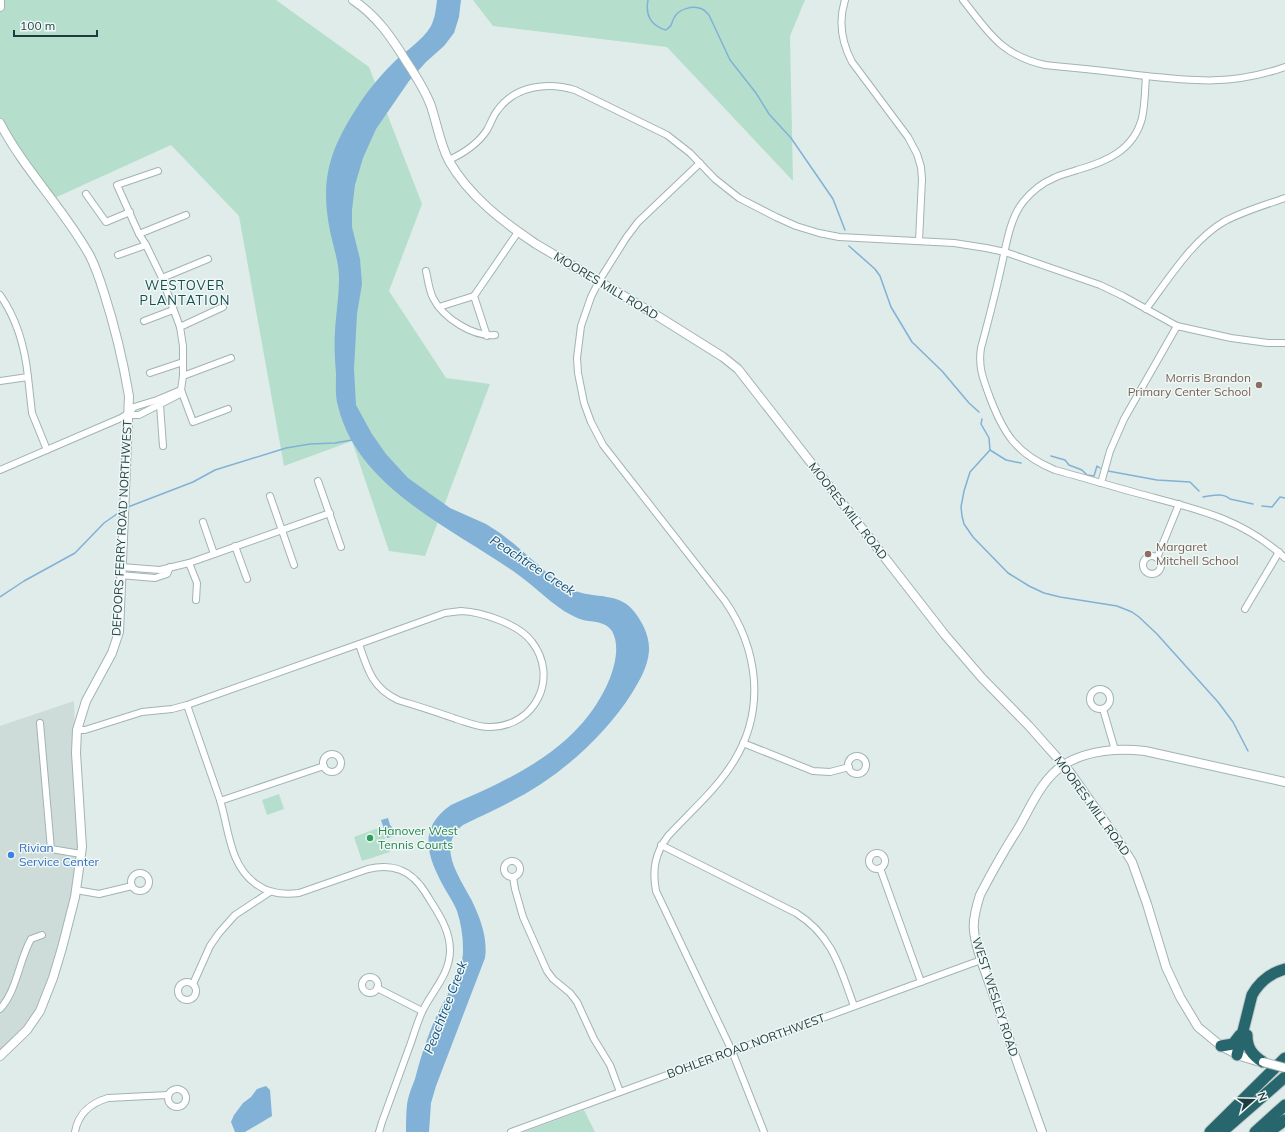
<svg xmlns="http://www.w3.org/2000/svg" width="1285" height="1132" viewBox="0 0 1285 1132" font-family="Mulish,sans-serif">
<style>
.built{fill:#cddbd9}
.green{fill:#b5dfcc}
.water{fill:#81b1d6}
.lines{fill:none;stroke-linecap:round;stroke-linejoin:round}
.stream{stroke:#81b1d6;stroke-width:1.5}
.minor-casing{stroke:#a1b4b2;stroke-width:8}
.tertiary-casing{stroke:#a1b4b2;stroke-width:10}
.motorway-casing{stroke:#c0c8c9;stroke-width:13}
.minor{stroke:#fff;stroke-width:6}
.tertiary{stroke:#fff;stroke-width:8}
.motorway{stroke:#27666c;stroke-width:11}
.tertiary-bridge-casing{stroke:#a1b4b2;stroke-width:10;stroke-linecap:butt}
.tertiary-bridge{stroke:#fff;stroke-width:8}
.education-dot{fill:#8d6e63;stroke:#eff8f6;stroke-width:1.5}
.leisure-dot{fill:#2e9e5b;stroke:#eff8f6;stroke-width:1.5}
.shop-dot{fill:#3f7fe0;stroke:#eff8f6;stroke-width:1.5}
.labels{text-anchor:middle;stroke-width:3;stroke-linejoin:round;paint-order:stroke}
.street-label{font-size:12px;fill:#1e3c3d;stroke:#eff8f6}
.education-label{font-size:12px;fill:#785e54;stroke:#eff8f6;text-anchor:end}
.leisure-label{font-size:12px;fill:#27864d;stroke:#eff8f6;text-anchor:start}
.shop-label{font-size:12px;fill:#366cbe;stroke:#eff8f6;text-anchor:start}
.neighbourhood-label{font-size:13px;letter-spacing:1px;fill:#194e51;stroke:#eff8f6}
.water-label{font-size:13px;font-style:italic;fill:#134e7e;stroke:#eff8f6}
</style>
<rect width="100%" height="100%" fill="#dfece9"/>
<!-- built -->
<path class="built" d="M74,701l2,78 6,68 -18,87 -31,84 -33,37v-329z"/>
<!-- green -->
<g class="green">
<path d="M0,0h276l93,67 53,137 -33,87 57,87 44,6 -65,172 -36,-5 -37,-110 -68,25 -45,-250 -68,-71 -123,56 -48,-76z"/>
<path d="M473,0h332l-15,36 3,145 -126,-134 -174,-21z"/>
<path d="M279,794l5,15 -17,6 -5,-15z"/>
<path d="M381,827l9,25 -28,9 -8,-24z"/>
<path d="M584,1110l11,22h-72z"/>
</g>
<!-- water -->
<g class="water">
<path d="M437,0h24l-2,17 -5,16 -10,13 -18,16 -17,19 -33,48 -13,29 -8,27 -3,25v17l8,32 2,25 -5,30 -3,55 2,36 16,29 14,20 22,24 42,30 36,16 14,9 13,10 47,41c7,4 14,7 22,9 16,4 37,2 49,15 10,11 19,27 18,43 -1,15 -9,29 -17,42 -23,36 -55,67 -91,91 -24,16 -52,28 -78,41 -27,21 -4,51 8,74 9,18 17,39 14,59l-49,128 -5,17 -2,29h-23c0,-9 0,-18 1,-27 1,-9 5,-18 8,-26 6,-23 13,-45 23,-66 9,-18 26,-44 25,-64 0,-13 -2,-26 -6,-38 -3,-8 -8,-15 -12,-22 -17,-31 -29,-60 6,-84 64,-28 131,-58 159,-127 5,-13 10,-33 2,-47 -7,-10 -19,-9 -29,-11 -7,-2 -13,-6 -19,-9 -18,-12 -33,-28 -51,-40 -62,-43 -156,-84 -175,-165 -3,-10 -2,-21 -2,-32 -1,-14 -2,-28 -1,-43 1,-17 4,-35 4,-53 0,-16 -6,-32 -9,-47 -10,-50 -1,-80 26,-122 10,-16 23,-32 37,-46 11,-11 30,-23 38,-37 4,-8 5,-17 6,-26z"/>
<path d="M388,818l2,7 7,7 -2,4 -8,2 -6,-18z"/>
<path d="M266,1086l4,4 2,26 -27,16h-10l-4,-10 3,-7 9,-12 8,-6 6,-8z"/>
</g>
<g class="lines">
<!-- stream -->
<g class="stream">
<path d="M648,0c-3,15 3,26 18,30 8,-6 4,-5 8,-12 4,-9 19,-13 28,-9 3,1 5,4 7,6l21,45 26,33 13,21 22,24 42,61 12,31"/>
<path d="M849,246l26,23 5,7 11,31 21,35 30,29 27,32 10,9"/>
<path d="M982,419l-1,5 8,14 1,12 -20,22 -6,19 -3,16 1,9 2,8 9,13 35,36 21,13 15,7 16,4 57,9 15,6 7,5 18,17 61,68 15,20 15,29"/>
<path d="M990,450l16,10 15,3"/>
<path d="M1051,456l14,4 4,5 13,5 5,5 7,1 3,-10 3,2"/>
<path d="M1108,471l49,9 33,2 9,9"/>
<path d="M1203,497c9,-1 19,-5 27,2l23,5"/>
<path d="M1262,506l10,1 8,-10 5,1"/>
<path d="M128,507l65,-25 22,-12 71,-22 24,-4 25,-1 17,-3"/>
<path d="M0,597l24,-16 51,-28 29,-30 17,-12"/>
</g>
<defs>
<g id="minor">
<path d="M845,0c-7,22 -3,43 7,62l56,75 9,17 4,13 1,12 -3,62"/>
<path d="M963,0c26,33 38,55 82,65 31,3 61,6 92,10 55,6 94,11 148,-8"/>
<path d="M1146,76c-1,13 -1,29 -4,42 -8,32 -36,44 -65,52 -8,3 -16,4 -23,8 -12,5 -23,14 -31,24 -14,18 -17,45 -22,66 -6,27 -13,54 -20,80 -3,18 2,31 8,47 14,38 27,59 66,75 30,8 59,17 89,25 53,14 99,24 141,63"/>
<path d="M449,160c15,-7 29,-16 38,-30 4,-7 6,-14 10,-19 18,-26 51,-29 78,-21l92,45 23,18 25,26 24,19 37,19 20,9 23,7 20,4 115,6 32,5 19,4 95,33 23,11 54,30 54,12 37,5h17"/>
<path d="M700,163l-62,59 -12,16 -27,43 -8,16 -10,29 -4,32 1,15 6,30 7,19 12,23 122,156c33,48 41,108 9,160 -17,28 -44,51 -66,75 -13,17 -16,34 -12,55l76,160 32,81"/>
<path d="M158,171l-41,14 22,49 7,11 16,33 18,49 3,19v30l-2,14 12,32 35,-13"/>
<path d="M86,194l20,28 24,-10"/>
<path d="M139,234l47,-19"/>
<path d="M118,255l28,-10"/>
<path d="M426,271c2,9 3,19 7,27 10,20 40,39 62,37"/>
<path d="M162,278l46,-19"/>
<path d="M0,295c17,24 25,53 28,82l-28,4"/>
<path d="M439,307l35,-11"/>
<path d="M1146,309c22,-29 47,-70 79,-88 19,-10 40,-16 60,-23"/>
<path d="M144,321l29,-11"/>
<path d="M180,327l43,-20"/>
<path d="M487,336l-13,-40 44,-64"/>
<path d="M150,373l33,-11"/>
<path d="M183,376l48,-18"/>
<path d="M28,377l4,36 15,37"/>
<path d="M160,405l3,41"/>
<path d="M129,413l4,2h6l43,-22"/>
<path d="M0,470l121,-52 8,-5 5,-6 23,-7 24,-10"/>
<path d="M318,481l23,66"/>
<path d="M1101,483l9,-32 14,-32 53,-93"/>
<path d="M270,496l24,69"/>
<path d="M203,522l11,32"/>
<path d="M235,546l12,33"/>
<circle cx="1152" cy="565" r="9"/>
<path d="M1157,558l22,-54"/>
<path d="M189,563l8,20 -1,17"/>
<path d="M121,567l39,3 29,-7 141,-50"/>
<path d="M120,575l35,3 12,-4 3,-7"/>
<path d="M1245,609l34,-57"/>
<path d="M461,611c21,1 58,13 71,31 27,35 4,84 -41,85 -12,1 -24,-5 -35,-8 -19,-7 -39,-13 -58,-19 -26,-12 -31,-32 -39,-56l86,-31z"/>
<circle cx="1100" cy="699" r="10"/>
<path d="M187,705c11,31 22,63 33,95 9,29 9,65 36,84 13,10 28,11 43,9l69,-24c25,-6 43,1 57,23 11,18 25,36 25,58 0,24 -17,40 -27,60 -6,12 -9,25 -14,38 -9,24 -18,49 -27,74l-3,10"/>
<path d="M1103,709l12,41"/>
<path d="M40,723l11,126 30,5"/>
<path d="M77,730h8l57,-18 30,-3 15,-4 172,-61"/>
<path d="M743,743l70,28 17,1 19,-5"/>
<circle cx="332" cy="763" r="9"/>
<circle cx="857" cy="765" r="9"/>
<path d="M220,801l104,-35"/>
<path d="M661,845l135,68c37,23 44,55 58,93"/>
<circle cx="877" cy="861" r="8"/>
<circle cx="512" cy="869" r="8"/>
<path d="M880,868l41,114"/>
<circle cx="140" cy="882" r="9"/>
<path d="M513,877l2,12 8,28 24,54 6,8 17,14 7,9 17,37 16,26 10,27"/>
<path d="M76,890l23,4 33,-8"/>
<circle cx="370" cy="985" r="8"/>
<circle cx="187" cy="991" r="9"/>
<path d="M193,984l17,-38 9,-13 16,-18 35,-23"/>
<path d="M377,988l45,23"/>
<path d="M0,1009c17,-18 19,-49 31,-70l11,-4"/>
<circle cx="177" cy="1098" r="9"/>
<path d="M75,1132c3,-18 16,-29 33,-34l60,-3"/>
<path d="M511,1132l470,-172"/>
</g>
<g id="tertiary">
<path d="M353,0c24,16 39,38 53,61 10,15 19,29 25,45 6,18 9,38 18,55 20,35 54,61 87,83l120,71 67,42 15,12 207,266 37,43 47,48 40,45 55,78 8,13 15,42 19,63 14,30 18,30 23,19 19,10 20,6"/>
<path d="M0,7v-7"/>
<path d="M0,123c25,48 64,86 90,133 6,12 10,24 14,37 11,34 19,68 25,103l-10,236 -7,21 -26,48 -9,29 -1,23 6,94 -7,50 -13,51 -9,30 -13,33 -13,19 -27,26"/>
<path d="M1042,1132l-61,-172c-9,-28 -10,-37 -1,-65 12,-23 25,-46 39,-68 12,-21 24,-50 46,-63 23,-14 54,-16 80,-13l140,31"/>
</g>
<g id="motorway">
<path d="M1247,1035c0,13 5,20 16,27"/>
<path d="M1221,1046l12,-2 7,-9"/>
<path d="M1237,1055l15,-60c8,-14 18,-22 33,-26"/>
<path d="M1210,1132l75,-74"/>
<path d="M1222,1132l63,-55"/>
<path d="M1255,1132l30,-27"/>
<path d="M1269,1132l16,-12"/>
</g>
</defs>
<!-- minor casing -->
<use href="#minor" class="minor-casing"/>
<!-- tertiary casing -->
<use href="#tertiary" class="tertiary-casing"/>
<!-- motorway casing -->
<use href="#motorway" class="motorway-casing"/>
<!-- minor -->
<use href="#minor" class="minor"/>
<!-- tertiary -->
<use href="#tertiary" class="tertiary"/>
<!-- motorway -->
<use href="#motorway" class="motorway"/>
<defs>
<path id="tertiary-bridge" d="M1263,1062l22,6"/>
</defs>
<!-- tertiary-bridge casing -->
<use href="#tertiary-bridge" class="tertiary-bridge-casing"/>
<!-- tertiary-bridge -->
<use href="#tertiary-bridge" class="tertiary-bridge"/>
</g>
<!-- markers -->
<g class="education-dot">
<circle cx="1259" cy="385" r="4"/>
<circle cx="1148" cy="554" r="4"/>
</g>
<circle class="leisure-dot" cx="370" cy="838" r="4"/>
<circle class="shop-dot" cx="11" cy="855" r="4"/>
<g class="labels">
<!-- street labels -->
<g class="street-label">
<text transform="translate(606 286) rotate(31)" y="4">MOORES MILL ROAD</text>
<text transform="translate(848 511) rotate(52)" y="4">MOORES MILL ROAD</text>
<text transform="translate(122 528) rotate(-87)" y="4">DEFOORS FERRY ROAD NORTHWEST</text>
<text transform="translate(1092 806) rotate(54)" y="4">MOORES MILL ROAD</text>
<text transform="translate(995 997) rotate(72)" y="4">WEST WESLEY ROAD</text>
<text transform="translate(746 1046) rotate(-20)" y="4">BOHLER ROAD NORTHWEST</text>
</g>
<!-- education labels -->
<g class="education-label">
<text x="1251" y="382">Morris Brandon<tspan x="1251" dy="14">Primary Center School</tspan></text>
<text x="1156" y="551" text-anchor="start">Margaret<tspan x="1156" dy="14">Mitchell School</tspan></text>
</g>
<!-- leisure labels -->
<g class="leisure-label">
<text x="378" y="835">Hanover West<tspan x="378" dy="14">Tennis Courts</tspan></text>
</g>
<!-- shop labels -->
<g class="shop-label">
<text x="19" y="852">Rivian<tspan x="19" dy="14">Service Center</tspan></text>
</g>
<!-- neighbourhood labels -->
<g class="neighbourhood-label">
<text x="185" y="290">WESTOVER<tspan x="185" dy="15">PLANTATION</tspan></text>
</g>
<!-- water labels -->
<g class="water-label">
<text transform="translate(533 565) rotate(33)" y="5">Peachtree Creek</text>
<text transform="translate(445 1007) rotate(-69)" y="5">Peachtree Creek</text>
</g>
</g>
<!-- north arrow -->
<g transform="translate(1253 1100) rotate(70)" stroke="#eff8f6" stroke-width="3" paint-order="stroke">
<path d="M0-3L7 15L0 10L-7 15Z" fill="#1e3c3d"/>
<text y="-6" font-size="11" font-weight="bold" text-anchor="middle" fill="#1e3c3d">N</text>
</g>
<!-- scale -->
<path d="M14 30v6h83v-6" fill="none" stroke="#1e3c3d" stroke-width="2"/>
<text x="20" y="30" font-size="12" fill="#1e3c3d" stroke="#eff8f6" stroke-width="3" paint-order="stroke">100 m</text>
</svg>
